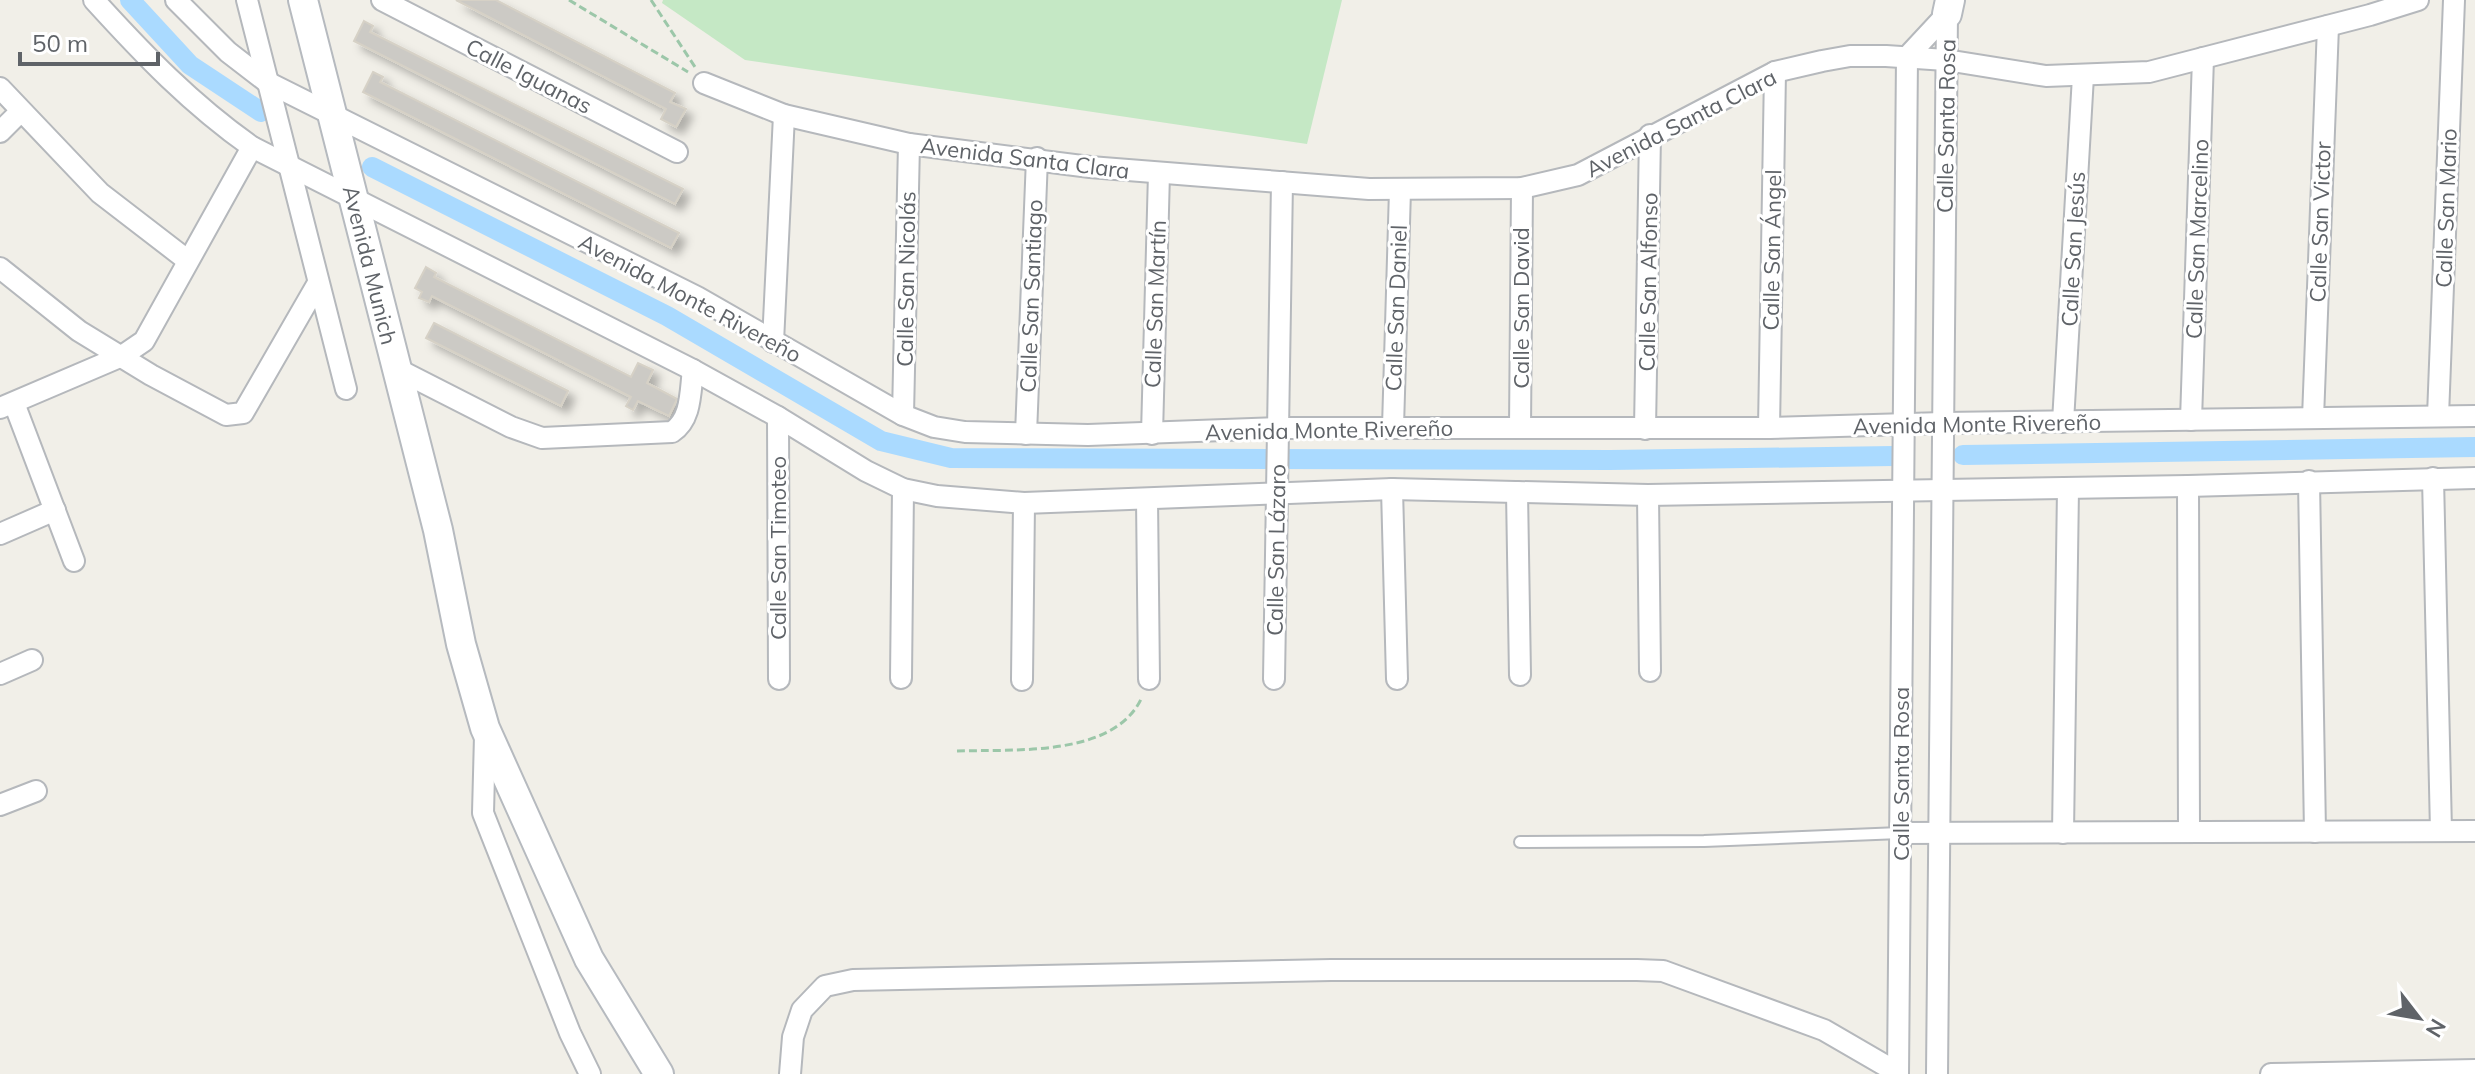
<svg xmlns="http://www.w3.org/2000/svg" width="2475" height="1074" viewBox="0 0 2475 1074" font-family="Mulish,sans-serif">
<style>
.green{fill:#c5e8c5}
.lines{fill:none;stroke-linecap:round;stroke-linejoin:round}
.canal{stroke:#aadaff;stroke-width:20}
.building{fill:#cccac5;stroke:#d6d1c6;stroke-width:2;filter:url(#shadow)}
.lane-casing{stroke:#b5b8bc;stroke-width:14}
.street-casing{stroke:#b5b8bc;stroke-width:24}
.secondary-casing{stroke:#b6babf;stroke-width:32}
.path{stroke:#9cc7a9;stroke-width:3;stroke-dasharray:8 4;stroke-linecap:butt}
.lane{stroke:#fff;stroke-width:10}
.street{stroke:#fff;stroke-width:20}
.secondary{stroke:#fff;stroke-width:28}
.labels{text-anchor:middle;stroke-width:6;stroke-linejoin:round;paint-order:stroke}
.street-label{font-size:22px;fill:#5f6368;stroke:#fff}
</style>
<defs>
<filter id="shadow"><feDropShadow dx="7" dy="7" stdDeviation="4" flood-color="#0004"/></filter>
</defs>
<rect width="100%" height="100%" fill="#f1efe8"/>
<!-- green -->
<path class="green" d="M663,0h679l-35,144 -562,-84 -83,-57z"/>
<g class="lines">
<!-- canal -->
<g class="canal">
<path d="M130,0l60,65 71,47"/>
<path d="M372,167l295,149 214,125 70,17 659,2 283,-4"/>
<path d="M1963,455l512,-8"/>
</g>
</g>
<!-- building -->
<g class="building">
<path d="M456,0h40l179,93 -5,9 16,7 -10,18 -15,-8 5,-10z"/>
<path d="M364,21l9,5 -3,6 313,157 -8,15 -321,-163z"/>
<path d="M373,72l10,5 -3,5 299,151 -8,15 -308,-156z"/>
<path d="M426,267l10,6 -2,4 197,100 7,-14 15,7 -6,13 30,16 -8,17 -31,-15 -5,9 -7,-4 5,-9 -199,-101 -3,6 -10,-4 3,-6 -7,-4z"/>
<path d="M434,323l134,68 -7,15 -135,-68z"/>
</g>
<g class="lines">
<defs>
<path id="lane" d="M1520,842l184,-1 196,-8"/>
<g id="street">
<path d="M94,0c50,55 97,104 158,147l441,223 85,47 88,54 37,18 34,7 87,7 368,-14 256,6 540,-9 287,-8"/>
<path d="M176,0l52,52 39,30 430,215 206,118 31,12 31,5 123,3 190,-7h491l174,-5 532,-7"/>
<path d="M247,0l99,389"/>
<path d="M382,0l295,152"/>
<path d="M704,83l80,32 125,29 181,23 279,22 153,-1 56,-13 197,-103 47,-11 28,-5h36l60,4 100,16 103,-4 221,-57 48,-15"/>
<path d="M0,88l100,105 87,67"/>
<path d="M0,132l21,-21"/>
<path d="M0,268l79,63 72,44 75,40 17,-2 75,-130"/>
<path d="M773,342l11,-227"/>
<path d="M397,369l114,58 31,11 130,-6c20,-13 18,-41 21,-62"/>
<path d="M14,403l60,158"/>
<path d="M0,408l122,-52 22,-15 108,-194"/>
<path d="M903,415l6,-271"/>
<path d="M2438,416l16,-416"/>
<path d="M778,417l1,262"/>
<path d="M2313,418l15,-392"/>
<path d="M2191,420l12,-362"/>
<path d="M2063,422l20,-346"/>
<path d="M1393,427l7,-237"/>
<path d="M1520,428l2,-240"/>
<path d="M1769,428l6,-356"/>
<path d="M1645,429l5,-294"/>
<path d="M1026,434l11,-276"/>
<path d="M1152,434l7,-261"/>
<path d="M2433,478l8,353"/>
<path d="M2309,481l6,351"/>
<path d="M2188,486l1,346"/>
<path d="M1392,489l5,190"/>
<path d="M1517,492l3,183"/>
<path d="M1648,495l2,176"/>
<path d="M1147,499l2,180"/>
<path d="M0,534l55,-24"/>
<path d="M0,674l32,-14"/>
<path d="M901,678l2,-189"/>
<path d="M1274,679l8,-497"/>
<path d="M1022,680l2,-177"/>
<path d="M485,736l-2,77 87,220 20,41"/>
<path d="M0,805l36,-14"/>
<path d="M1900,833l575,-2"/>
<path d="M2063,833l5,-344"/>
<path d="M790,1074l3,-37 9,-27 23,-24 28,-6 478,-10h306l26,1 161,59 74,43"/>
<path d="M1898,1074l9,-1017 40,-43"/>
<path d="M1937,1074l10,-1060"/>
<path d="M2271,1074l204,-4"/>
</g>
<g id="secondary">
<path d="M303,0l135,530 23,114 24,84 104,231 70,115"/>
<path d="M1947,14l3,-14"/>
</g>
</defs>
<!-- lane casing -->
<use href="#lane" class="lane-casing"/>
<!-- street casing -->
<use href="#street" class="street-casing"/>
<!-- secondary casing -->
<use href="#secondary" class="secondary-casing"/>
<!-- path -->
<g class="path">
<path d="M569,0l119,72"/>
<path d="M651,0l44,67"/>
<path d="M957,751c56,-2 158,7 185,-54"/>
</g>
<!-- lane -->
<use href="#lane" class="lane"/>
<!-- street -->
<use href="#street" class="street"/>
<!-- secondary -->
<use href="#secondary" class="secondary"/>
</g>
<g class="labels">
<!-- street labels -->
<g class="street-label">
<text transform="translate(529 76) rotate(27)" y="8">Calle Iguanas</text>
<text transform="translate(1681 123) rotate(-27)" y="8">Avenida Santa Clara</text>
<text transform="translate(1946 126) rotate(-89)" y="8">Calle Santa Rosa</text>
<text transform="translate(1025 158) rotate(7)" y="8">Avenida Santa Clara</text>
<text transform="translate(2446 208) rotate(-88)" y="8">Calle San Mario</text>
<text transform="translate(2320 222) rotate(-88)" y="8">Calle San Victor</text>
<text transform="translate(2197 239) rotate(-88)" y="8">Calle San Marcelino</text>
<text transform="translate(2073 249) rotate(-87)" y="8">Calle San Jesús</text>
<text transform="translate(1772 250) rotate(-89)" y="8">Calle San Ángel</text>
<text transform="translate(370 265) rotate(76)" y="8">Avenida Munich</text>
<text transform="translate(906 279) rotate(-89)" y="8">Calle San Nicolás</text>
<text transform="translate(1648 282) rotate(-89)" y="8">Calle San Alfonso</text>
<text transform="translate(1031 296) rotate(-88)" y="8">Calle San Santiago</text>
<text transform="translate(690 298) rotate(28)" y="8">Avenida Monte Rivereño</text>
<text transform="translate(1155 304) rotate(-88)" y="8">Calle San Martín</text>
<text transform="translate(1396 308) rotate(-88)" y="8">Calle San Daniel</text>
<text transform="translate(1521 308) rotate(-90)" y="8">Calle San David</text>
<text transform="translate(1977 424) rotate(-1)" y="8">Avenida Monte Rivereño</text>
<text transform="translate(1329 430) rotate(-1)" y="8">Avenida Monte Rivereño</text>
<text transform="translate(778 548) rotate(-90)" y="8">Calle San Timoteo</text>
<text transform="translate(1276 550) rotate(-89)" y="8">Calle San Lázaro</text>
<text transform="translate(1901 774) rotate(-90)" y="8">Calle Santa Rosa</text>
</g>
</g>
<!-- north arrow -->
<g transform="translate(2419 1018) rotate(121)" stroke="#ffffff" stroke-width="6" paint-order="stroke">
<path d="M0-6L14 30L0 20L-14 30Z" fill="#5f6368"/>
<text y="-12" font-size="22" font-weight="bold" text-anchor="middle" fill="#5f6368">N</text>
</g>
<!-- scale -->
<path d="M20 52v12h138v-12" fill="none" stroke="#5f6368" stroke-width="4"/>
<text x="32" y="52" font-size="24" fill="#5f6368" stroke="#ffffff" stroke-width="6" paint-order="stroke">50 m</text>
</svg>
